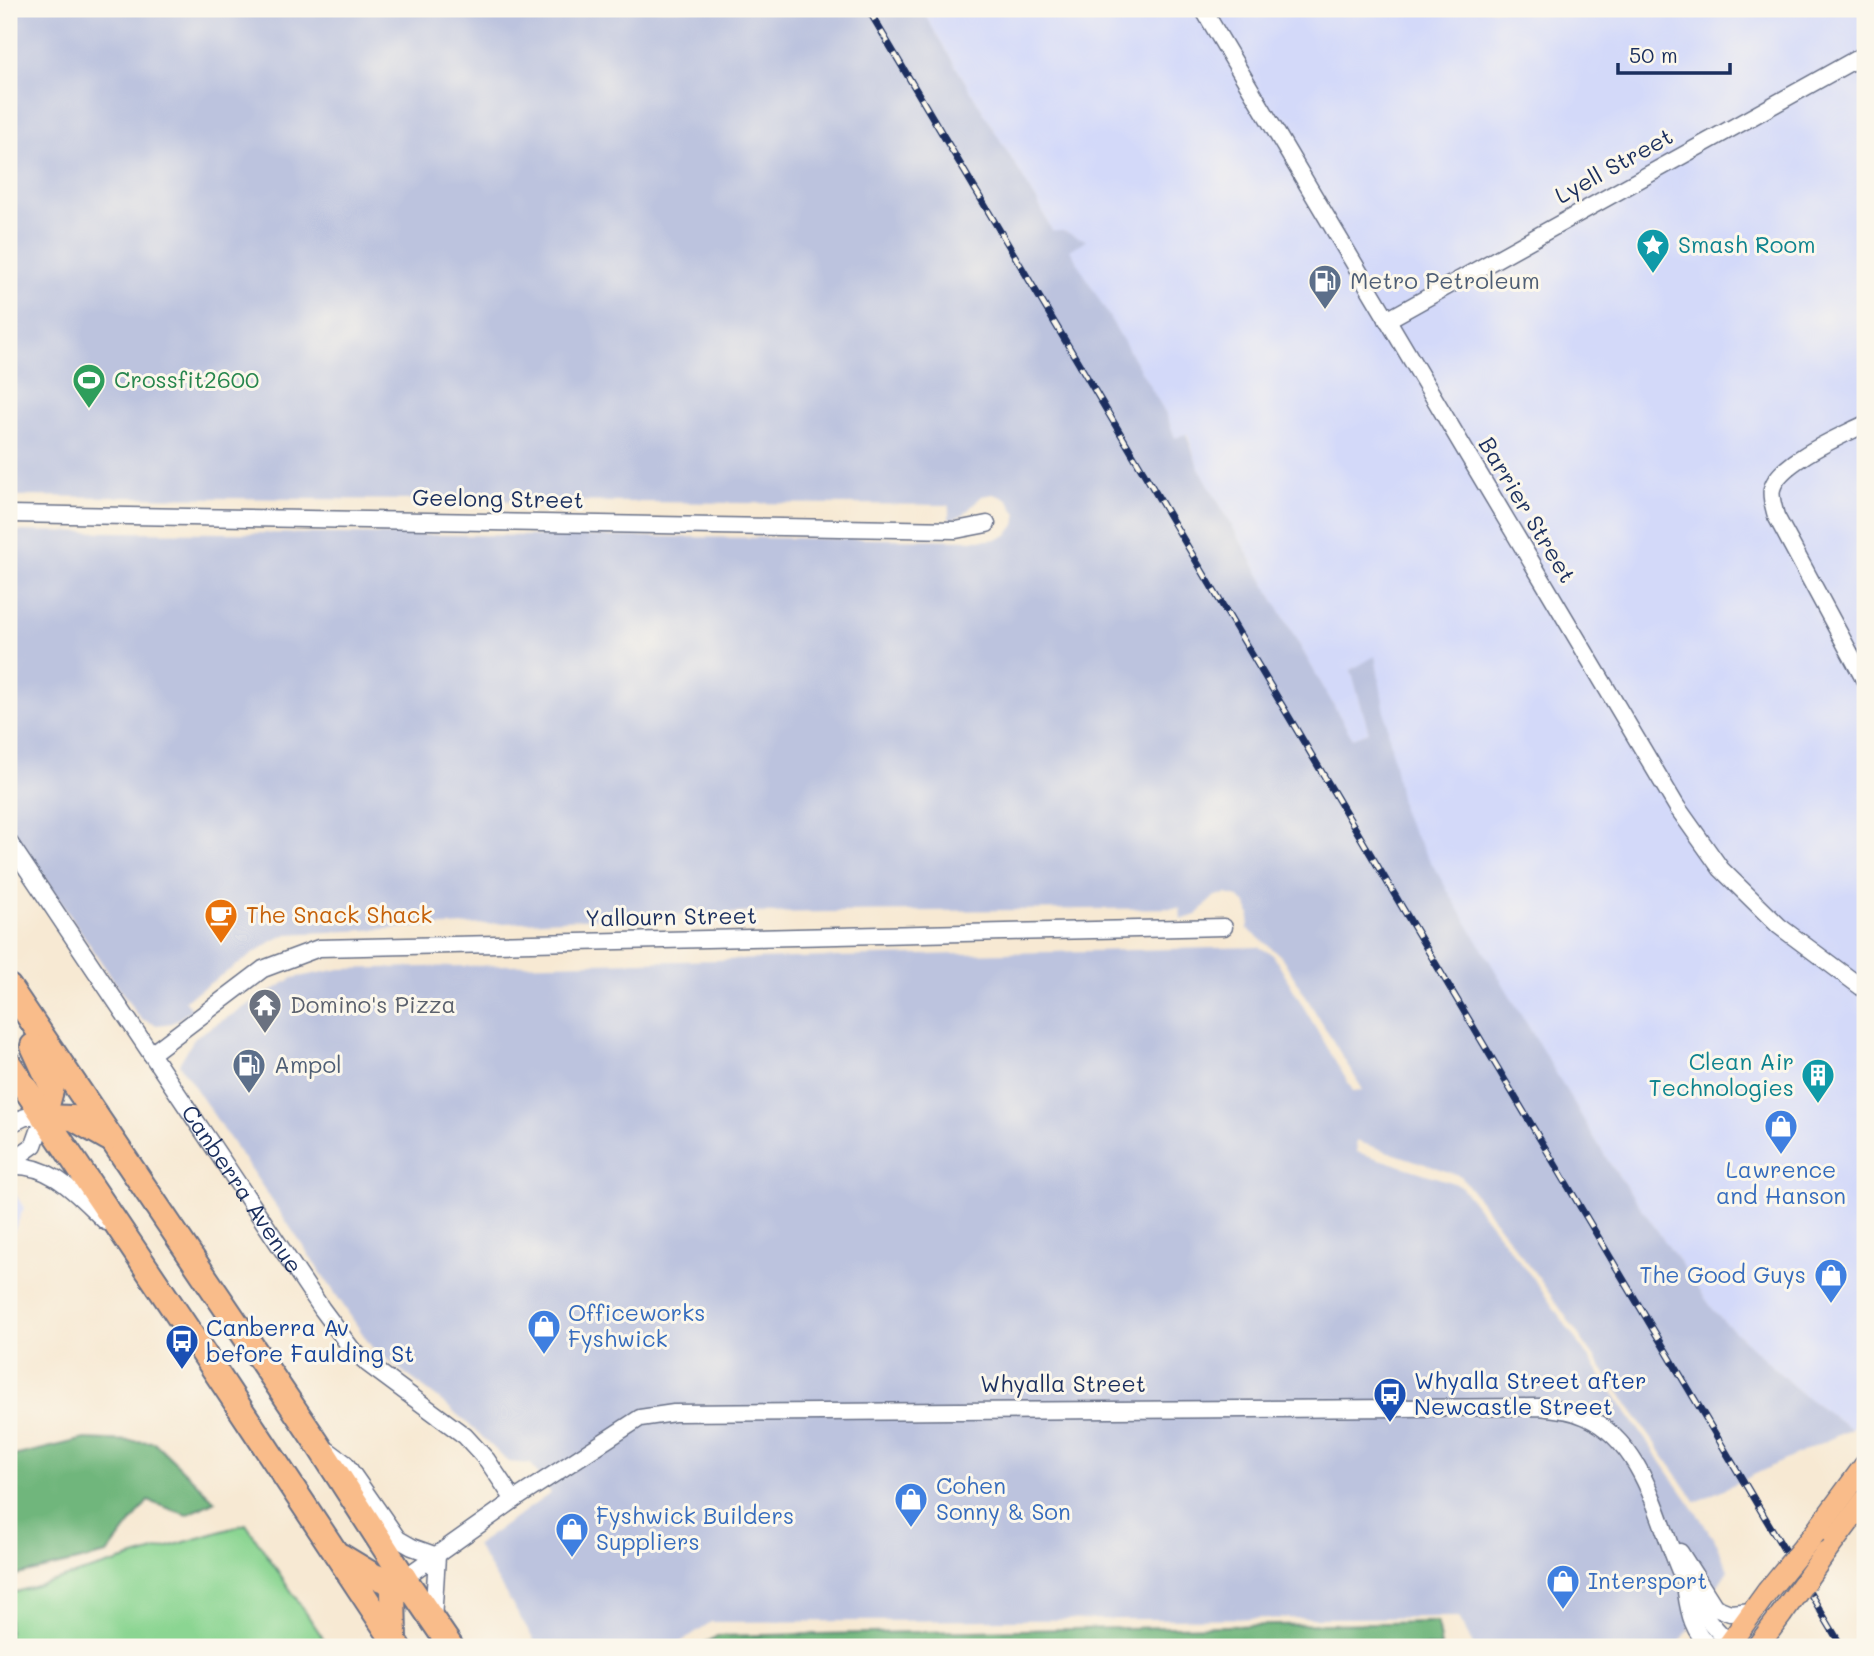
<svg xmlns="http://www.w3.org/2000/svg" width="1874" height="1656" viewBox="0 0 1874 1656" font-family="Mali,sans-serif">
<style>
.built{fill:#d3d9f9}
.industrial{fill:#bcc3de}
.green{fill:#8bd592;stroke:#538278;stroke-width:2}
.forest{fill:#70b67c;stroke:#46726d;stroke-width:2}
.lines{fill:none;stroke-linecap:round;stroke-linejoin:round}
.minor-casing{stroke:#687087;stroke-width:19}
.major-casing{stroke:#687087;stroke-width:24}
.highway-casing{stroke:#687087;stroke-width:28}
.minor{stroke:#fff;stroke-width:16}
.major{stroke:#f9bc8a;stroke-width:21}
.highway{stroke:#f9bc8a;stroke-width:24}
.rail-casing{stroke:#1b2f5e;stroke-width:7}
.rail{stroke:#fbf7ec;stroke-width:4.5;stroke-dasharray:13;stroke-linecap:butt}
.major-bridge-casing{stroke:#687087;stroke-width:24;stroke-linecap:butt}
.major-bridge{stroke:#f9bc8a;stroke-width:21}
.labels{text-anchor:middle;stroke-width:6;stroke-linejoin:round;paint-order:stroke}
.street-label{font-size:23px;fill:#1b2f5e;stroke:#fbf7ec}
.culture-label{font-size:23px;fill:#0d838f;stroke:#fbf7ec;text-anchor:start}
.service-label{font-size:23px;fill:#4e5e75;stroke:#fbf7ec;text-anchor:start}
.leisure-label{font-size:23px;fill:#27864d;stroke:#fbf7ec;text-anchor:start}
.food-label{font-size:23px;fill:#c56008;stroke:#fbf7ec;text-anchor:start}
.worship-label{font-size:23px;fill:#5b616d;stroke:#fbf7ec;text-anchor:start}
.shop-label{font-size:23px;fill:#366cbe;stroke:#fbf7ec;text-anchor:start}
.transit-label{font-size:23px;fill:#164399;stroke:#fbf7ec;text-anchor:start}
</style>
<rect width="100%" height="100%" fill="#fbf7ec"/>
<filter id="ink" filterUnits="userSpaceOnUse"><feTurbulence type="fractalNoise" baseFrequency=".0143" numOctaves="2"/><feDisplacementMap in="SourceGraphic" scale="14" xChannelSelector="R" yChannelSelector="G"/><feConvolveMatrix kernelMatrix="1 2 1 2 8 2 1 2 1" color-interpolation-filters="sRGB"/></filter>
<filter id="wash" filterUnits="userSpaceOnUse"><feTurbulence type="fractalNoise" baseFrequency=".00686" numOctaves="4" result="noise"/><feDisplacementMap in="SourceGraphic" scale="28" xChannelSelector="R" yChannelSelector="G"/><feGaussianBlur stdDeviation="1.57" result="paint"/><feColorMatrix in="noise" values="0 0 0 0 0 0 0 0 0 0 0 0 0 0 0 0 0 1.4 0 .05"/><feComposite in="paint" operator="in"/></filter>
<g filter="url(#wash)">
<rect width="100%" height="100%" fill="#f7e9d3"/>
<!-- built -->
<g class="built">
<path d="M921,9h944v1399l-14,21 -48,-34 -86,-80 -109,-154 -206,-346 -27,-158 -24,13 18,62 -17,6 -154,-272 -11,-32 -12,4 -9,-24 -97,-165 16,-9 -22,-9h-11l-14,-28z"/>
<path d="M9,1184l15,24 -15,34z"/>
</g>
<!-- industrial -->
<path class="industrial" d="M9,9h912l117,194 14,28h11l23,9 -16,10 96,164 9,24 11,-4 12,32 154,272 17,-6 -18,-62 24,-14 28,159 205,346 109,154 86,80 48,34 -155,73 -158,-225 -77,-101 -105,-35 1,11 103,33 75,96 179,257 14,32 -51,77h-203l-15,-30 -748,5 -38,25h-135l-62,-102 75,-52 -20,-29 -23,-2 -35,-34 -34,-29 -66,-50 -194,-285 16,-27 98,-59 47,-9 919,-22 14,8 80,136 10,-1 -82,-134 -33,-27 2,-14 -4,-11 -8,-7 -11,-3 -12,2 -19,19 -15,5 -1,-12 -438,5 -82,2 -372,19 -14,6 -89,60 7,10 -20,13 -15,2 -16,-6 -12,-16 -120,-178v-294l981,9 11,-2 7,-4 7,-9 2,-10 -9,-16 -15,-5 -11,2 -18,18 -11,5h-4v-14l-940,-9z"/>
<!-- green -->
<path class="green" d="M246,1524l83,123h-320v-53z"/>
<!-- forest -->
<g class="forest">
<path d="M85,1439l69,3 61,59 -28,14 -39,-14 -41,53 -98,23v-120z"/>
<path d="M1437,1622l4,25h-741l17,-11z"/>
</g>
</g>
<g filter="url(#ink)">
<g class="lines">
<defs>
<g id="minor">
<path d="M1203,9l474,798 44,62 58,57 86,64"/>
<path d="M1387,320l478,-266"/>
<path d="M1865,424c-23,12 -87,38 -93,65 -2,8 2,19 4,27l89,165"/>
<path d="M9,514l947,16 31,-6"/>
<path id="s1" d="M9,842l313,467 29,39 17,16 97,72 22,24 27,40"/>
<path d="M151,1054l112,-85 56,-21 905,-21"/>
<path d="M9,1125l16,-8h19l-10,28 -25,18"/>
<path d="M9,1166c43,-3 68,29 97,56"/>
<path d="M329,1451l16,12 53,76 14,8 25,9"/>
<path d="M1680,1552l35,55 15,6 23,-2"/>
<path d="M404,1578l110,-78 126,-82 34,-5 865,-6c16,2 32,3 47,10 61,28 72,107 97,161 11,24 27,47 47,65"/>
<path d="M1686,1592c3,21 7,41 25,55"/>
<path d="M433,1620l4,-64"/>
</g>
<g id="major">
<path d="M1815,1533l50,-68"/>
<path d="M1826,1552l39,-52"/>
<path d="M1727,1647l40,-55"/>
<path d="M1757,1647l24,-32"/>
</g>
<g id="highway">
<path d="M9,987l308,456 87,135 47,69"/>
<path d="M33,1046l19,41 -8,30"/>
<path d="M9,1064l193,287 196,296"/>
<path d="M44,1117l29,1 35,20"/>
<path d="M341,1556l33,20 13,5 17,-3"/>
<path d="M394,1640l-1,-49 11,-13"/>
</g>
</defs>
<!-- minor casing -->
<use href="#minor" class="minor-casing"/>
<!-- major casing -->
<use href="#major" class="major-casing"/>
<!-- highway casing -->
<use href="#highway" class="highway-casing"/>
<!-- minor -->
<use href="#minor" class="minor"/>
<!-- major -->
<use href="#major" class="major"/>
<!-- highway -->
<use href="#highway" class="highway"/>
<defs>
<path id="rail" d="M868,9l974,1638"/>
</defs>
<!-- rail casing -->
<use href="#rail" class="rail-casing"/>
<!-- rail -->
<use href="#rail" class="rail"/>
<defs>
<g id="major-bridge">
<path d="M1767,1592l48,-59"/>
<path d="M1781,1615l45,-63"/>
</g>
</defs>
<!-- major-bridge casing -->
<use href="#major-bridge" class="major-bridge-casing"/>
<!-- major-bridge -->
<use href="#major-bridge" class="major-bridge"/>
</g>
</g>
<!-- icons -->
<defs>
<symbol id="sight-pin" viewBox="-11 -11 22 30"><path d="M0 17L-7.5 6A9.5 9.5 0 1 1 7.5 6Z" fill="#0f9aa8" stroke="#fbf7ec"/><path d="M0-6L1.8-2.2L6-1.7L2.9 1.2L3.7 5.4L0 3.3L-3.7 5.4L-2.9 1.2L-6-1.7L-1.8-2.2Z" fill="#fff"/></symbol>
<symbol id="fuel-pin" viewBox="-11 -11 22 30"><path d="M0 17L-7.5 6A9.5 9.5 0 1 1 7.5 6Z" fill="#5c6f8a" stroke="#fbf7ec"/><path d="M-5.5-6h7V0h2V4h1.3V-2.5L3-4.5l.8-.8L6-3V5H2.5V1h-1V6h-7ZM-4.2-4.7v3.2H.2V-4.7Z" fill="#fff"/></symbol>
<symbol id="stadium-pin" viewBox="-11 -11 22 30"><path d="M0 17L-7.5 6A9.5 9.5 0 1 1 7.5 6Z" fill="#2e9e5b" stroke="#fbf7ec"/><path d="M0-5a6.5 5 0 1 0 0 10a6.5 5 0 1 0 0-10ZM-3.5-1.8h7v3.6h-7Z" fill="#fff"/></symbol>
<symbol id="cafe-pin" viewBox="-11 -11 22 30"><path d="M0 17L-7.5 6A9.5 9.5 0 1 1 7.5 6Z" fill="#e8710a" stroke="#fbf7ec"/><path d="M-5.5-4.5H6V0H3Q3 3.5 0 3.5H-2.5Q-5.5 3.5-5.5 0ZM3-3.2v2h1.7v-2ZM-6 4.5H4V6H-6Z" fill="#fff"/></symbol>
<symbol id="temple-pin" viewBox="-11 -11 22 30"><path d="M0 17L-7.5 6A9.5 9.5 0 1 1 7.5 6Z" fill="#6b7280" stroke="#fbf7ec"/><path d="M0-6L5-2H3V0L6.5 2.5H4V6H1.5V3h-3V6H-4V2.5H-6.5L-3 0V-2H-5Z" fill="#fff"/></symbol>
<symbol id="building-pin" viewBox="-11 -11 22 30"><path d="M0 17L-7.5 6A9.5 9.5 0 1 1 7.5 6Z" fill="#0f9aa8" stroke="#fbf7ec"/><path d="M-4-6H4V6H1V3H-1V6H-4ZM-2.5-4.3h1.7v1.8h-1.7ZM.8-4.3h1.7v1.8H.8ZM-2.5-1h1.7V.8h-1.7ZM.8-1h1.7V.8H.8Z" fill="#fff"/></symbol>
<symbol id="shop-pin" viewBox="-11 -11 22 30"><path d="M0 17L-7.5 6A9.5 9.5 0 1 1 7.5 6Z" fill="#3f7fe0" stroke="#fbf7ec"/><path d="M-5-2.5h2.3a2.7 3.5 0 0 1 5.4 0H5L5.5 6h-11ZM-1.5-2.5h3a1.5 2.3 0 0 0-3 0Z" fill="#fff"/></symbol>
<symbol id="bus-pin" viewBox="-11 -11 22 30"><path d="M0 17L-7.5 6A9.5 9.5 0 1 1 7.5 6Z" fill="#1a4fb4" stroke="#fbf7ec"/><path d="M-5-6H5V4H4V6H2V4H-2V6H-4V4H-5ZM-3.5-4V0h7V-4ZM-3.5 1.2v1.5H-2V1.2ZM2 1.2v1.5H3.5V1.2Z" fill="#fff"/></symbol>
</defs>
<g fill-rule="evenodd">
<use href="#sight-pin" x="1634" y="226" width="38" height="52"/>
<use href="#fuel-pin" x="1306" y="262" width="38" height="52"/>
<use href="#stadium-pin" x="70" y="361" width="38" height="52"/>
<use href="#cafe-pin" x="202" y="896" width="38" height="52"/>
<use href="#temple-pin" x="246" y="986" width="38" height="52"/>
<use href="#fuel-pin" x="230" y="1046" width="38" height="52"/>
<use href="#building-pin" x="1799" y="1056" width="38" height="52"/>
<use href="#shop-pin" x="1762" y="1107" width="38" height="52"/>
<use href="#shop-pin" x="1812" y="1256" width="38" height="52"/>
<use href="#shop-pin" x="525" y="1307" width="38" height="52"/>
<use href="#bus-pin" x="163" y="1322" width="38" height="52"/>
<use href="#bus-pin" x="1371" y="1375" width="38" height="52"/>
<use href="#shop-pin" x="892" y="1480" width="38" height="52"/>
<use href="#shop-pin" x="553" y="1510" width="38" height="52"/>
<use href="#shop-pin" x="1544" y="1562" width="38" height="52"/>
</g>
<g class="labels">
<!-- street labels -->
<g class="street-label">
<text transform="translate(1614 166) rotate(-29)" y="8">Lyell Street</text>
<text transform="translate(498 499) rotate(1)" y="8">Geelong Street</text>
<text transform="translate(1527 510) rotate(59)" y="8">Barrier Street</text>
<text transform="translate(671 917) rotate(-1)" y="8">Yallourn Street</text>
<text dy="8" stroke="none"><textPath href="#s1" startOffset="418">Canberra Avenue</textPath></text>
<text x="1063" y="1392">Whyalla Street</text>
</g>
<!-- culture labels -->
<g class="culture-label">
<text x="1678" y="253">Smash Room</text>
<text x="1794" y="1070" text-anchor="end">Clean Air<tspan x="1794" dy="26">Technologies</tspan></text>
</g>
<!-- service labels -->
<g class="service-label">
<text x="1350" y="289">Metro Petroleum</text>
<text x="274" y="1073">Ampol</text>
</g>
<!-- leisure labels -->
<g class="leisure-label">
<text x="114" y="388">Crossfit2600</text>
</g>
<!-- food labels -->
<g class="food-label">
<text x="246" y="923">The Snack Shack</text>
</g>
<!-- worship labels -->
<g class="worship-label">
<text x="290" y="1013">Domino's Pizza</text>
</g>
<!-- shop labels -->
<g class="shop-label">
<text x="1781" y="1178" text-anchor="middle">Lawrence<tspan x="1781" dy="26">and Hanson</tspan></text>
<text x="1806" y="1283" text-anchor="end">The Good Guys</text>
<text x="568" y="1321">Officeworks<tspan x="568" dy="26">Fyshwick</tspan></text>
<text x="936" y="1494">Cohen<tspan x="936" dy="26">Sonny &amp; Son</tspan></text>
<text x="596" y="1524">Fyshwick Builders<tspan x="596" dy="26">Suppliers</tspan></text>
<text x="1588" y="1589">Intersport</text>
</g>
<!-- transit labels -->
<g class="transit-label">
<text x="206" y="1336">Canberra Av<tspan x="206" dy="26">before Faulding St</tspan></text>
<text x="1414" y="1389">Whyalla Street after<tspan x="1414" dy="26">Newcastle Street</tspan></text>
</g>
</g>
<!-- margin -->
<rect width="1874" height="1656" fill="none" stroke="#fbf7ec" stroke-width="35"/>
<!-- scale -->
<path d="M1618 63v10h112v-10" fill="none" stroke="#1b2f5e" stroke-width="3.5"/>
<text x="1629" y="63" font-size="21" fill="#1b2f5e" stroke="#fbf7ec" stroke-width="5" paint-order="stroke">50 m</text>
</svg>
